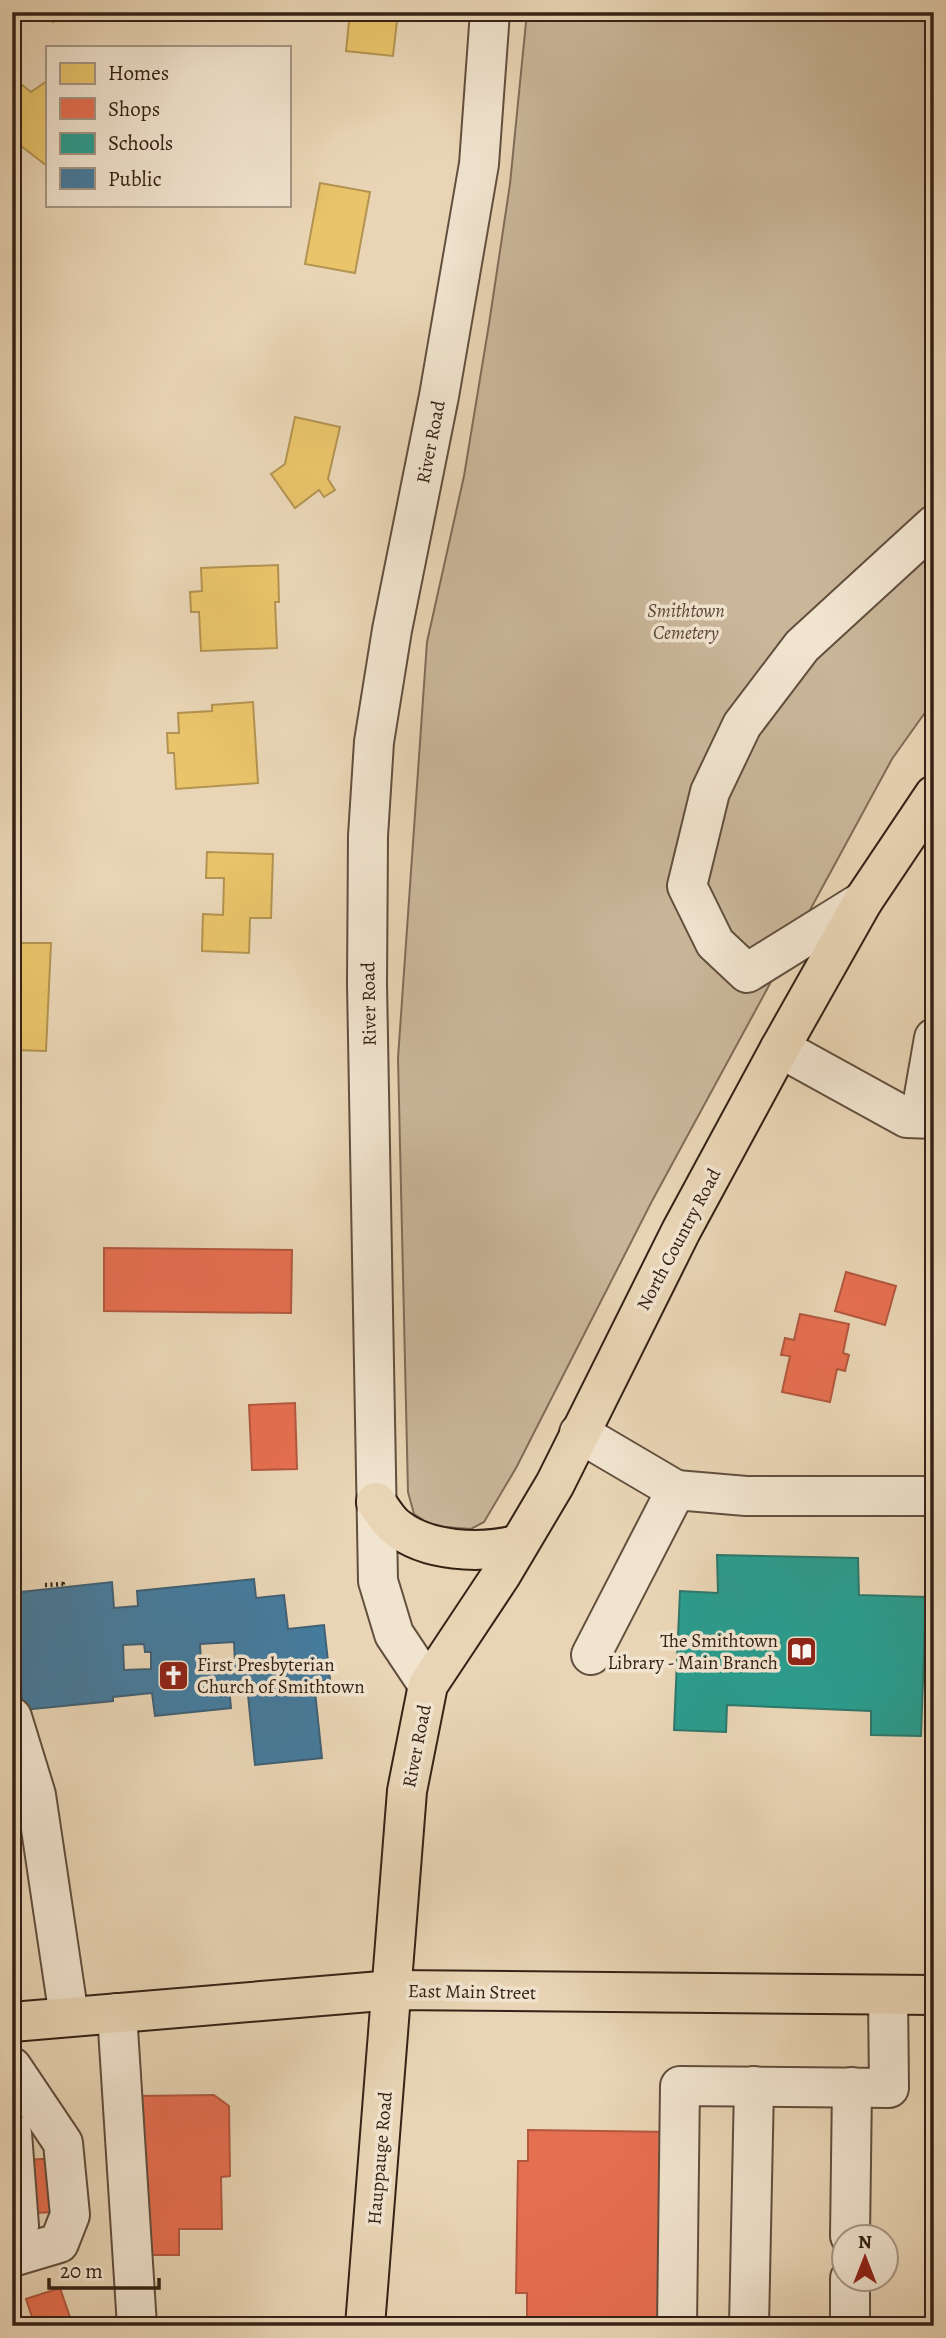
<svg xmlns="http://www.w3.org/2000/svg" width="946" height="2338" viewBox="0 0 946 2338" font-family="Alegreya,serif">
<style>
.green{fill:#cab79a;stroke:#806c58;stroke-width:2}
.homes{fill:#e9c46a;stroke:#b39351;stroke-width:2}
.shops{fill:#e76f51;stroke:#b2583f;stroke-width:2}
.schools{fill:#2a9d8f;stroke:#2d786b;stroke-width:2}
.public{fill:#457b9d;stroke:#406074;stroke-width:2;fill-rule:evenodd}
.lines{fill:none;stroke-linecap:round;stroke-linejoin:round}
.minor-casing{stroke:#624f3e;stroke-width:42}
.major-casing{stroke:#352216;stroke-width:42}
.path{stroke:#352216;stroke-width:4.5;stroke-dasharray:2 3.5;stroke-linecap:butt}
.minor{stroke:#f1e4cf;stroke-width:38}
.major{stroke:#e9d5b5;stroke-width:38}
.labels{text-anchor:middle;stroke-width:7;stroke-linejoin:round;paint-order:stroke}
.street-label{font-size:19px;fill:#352216;stroke:#f1e4cf}
.park-label{font-size:19px;font-style:italic;fill:#5a4737;stroke:#f1e4cf}
.poi-label{font-size:19px;fill:#352216;stroke:#f1e4cf;text-anchor:end}
</style>
<rect width="100%" height="100%" fill="#e9d5b5"/>
<filter id="stains"><feTurbulence type="fractalNoise" baseFrequency=".00286" numOctaves="4"/><feColorMatrix values="0 0 0 0 .2 0 0 0 0 .09 0 0 0 0 .02 0 0 0 .5 -.17"/></filter>
<radialGradient id="worn" r=".72"><stop offset=".6" stop-color="#630" stop-opacity="0"/><stop offset="1" stop-color="#630" stop-opacity=".3"/></radialGradient>
<!-- green -->
<path class="green" d="M527,12h407v688l-42,59 -240,442 -136,267 -32,54 -13,7 -39,-3 -18,-12 -6,-22 -10,-434 29,-416 37,-166 25,-152 21,-140z"/>
<!-- homes -->
<g class="homes">
<path d="M44,12h21l-12,10z"/>
<path d="M350,12h48l-5,44 -47,-5z"/>
<path d="M16,80l15,12 16,-11v85l-35,-27v-55z"/>
<path d="M320,183l50,9 -15,81 -50,-9z"/>
<path d="M295,417l45,10 -12,52 7,11 -11,7 -5,-7 -24,18 -24,-34 14,-10z"/>
<path d="M278,565l1,37h-4l2,46 -76,3 -2,-39h-8l-1,-20 12,-1 -1,-23z"/>
<path d="M253,702l5,81 -82,6 -2,-36h-6l-1,-20h12l-1,-20 34,-2v-6z"/>
<path d="M207,852l66,2 -2,64h-21l-1,35 -47,-2 1,-37 20,1 1,-37h-18z"/>
<path d="M12,943h39l-5,108 -34,-1z"/>
</g>
<!-- shops -->
<g class="shops">
<path d="M104,1248l188,2 -1,63 -187,-2z"/>
<path d="M846,1272l50,14 -11,39 -50,-14z"/>
<path d="M800,1314l49,10 -6,29 6,2 -4,16 -8,-2 -7,33 -48,-10 8,-36 -9,-1 4,-17 9,2z"/>
<path d="M295,1403l2,66 -45,1 -3,-65z"/>
<path d="M214,2095l15,11 1,70 -9,1 1,52h-43v26h-40l-2,-159z"/>
<path d="M528,2130l145,2 -3,194h-143v-33h-11l2,-132h10z"/>
<path d="M57,2158l4,54 -31,1 -4,-53z"/>
<path d="M60,2288l13,38h-38l-9,-27z"/>
</g>
<!-- schools -->
<path class="schools" d="M717,1555l141,3 1,37 67,2 -5,139 -50,-1v-24l-144,-6 -1,27 -52,-2 6,-139 38,2z"/>
<!-- public -->
<path class="public" d="M254,1579l2,19 28,-3 4,34 36,-4 6,55 -16,2 8,76 -67,7 -8,-80 -18,2 2,21 -76,8 -3,-23 -39,4v4l-90,9 -11,-117 100,-11 2,26 24,-2 -1,-15zM234,1642l1,20 -34,1 -1,-19zM144,1644l1,8h6v17l-27,1 -1,-25z"/>
<g class="lines">
<defs>
<g id="minor">
<path d="M863,901l-116,72 -32,-30 -28,-57 23,-94 32,-67 60,-79 132,-121"/>
<path d="M780,1048l127,70 27,1"/>
<path d="M920,1118l14,-80"/>
<path d="M579,1433l97,57"/>
<path d="M591,1655l85,-165 70,6h188"/>
<path d="M428,1685l-34,-51 -16,-53 -11,-597 1,-148 6,-94 18,-112 47,-234 40,-232 11,-152"/>
<path d="M12,1717l24,78 33,222"/>
<path d="M117,2013l20,313"/>
<path d="M12,2067l51,76 7,72 -11,28 -47,14"/>
<path d="M12,2133l7,93 -7,9"/>
<path d="M850,2236l2,-149"/>
<path d="M677,2326l3,-240 209,2 -1,-93"/>
<path d="M749,2326l5,-240"/>
<path d="M850,2326v-48"/>
</g>
<g id="major">
<path d="M376,1502c6,8 12,19 20,25 31,25 84,27 120,18"/>
<path d="M12,2022l381,-32 541,5"/>
<path d="M365,2326l42,-535 21,-106 73,-110 54,-91 126,-253 99,-183 83,-147 71,-106"/>
</g>
</defs>
<!-- minor casing -->
<use href="#minor" class="minor-casing"/>
<!-- major casing -->
<use href="#major" class="major-casing"/>
<!-- path -->
<path class="path" d="M45,1585l18,-1v3"/>
<!-- minor -->
<use href="#minor" class="minor"/>
<!-- major -->
<use href="#major" class="major"/>
</g>
<!-- icons -->
<defs>
<symbol id="library-square" viewBox="-11 -11 22 22"><rect x="-9" y="-9" width="18" height="18" rx="4" fill="#8f2418" stroke="#f1e4cf"/><path d="M-6-4Q-3-5.5-.7-3.5V5Q-3 3-6 4ZM6-4Q3-5.5 .7-3.5V5Q3 3 6 4Z" fill="#fff"/></symbol>
<symbol id="church-square" viewBox="-11 -11 22 22"><rect x="-9" y="-9" width="18" height="18" rx="4" fill="#8f2418" stroke="#f1e4cf"/><path d="M-1.2-6h2.4v3.5h3.3v2.4h-3.3V6h-2.4V-.1h-3.3v-2.4h3.3Z" fill="#fff"/></symbol>
</defs>
<g fill-rule="evenodd">
<use href="#library-square" x="784" y="1634" width="35" height="35"/>
<use href="#church-square" x="156" y="1658" width="35" height="35"/>
</g>
<g class="labels">
<!-- street labels -->
<g class="street-label">
<text transform="translate(430 442) rotate(-79)" y="7">River Road</text>
<text transform="translate(368 1004) rotate(-91)" y="7">River Road</text>
<text transform="translate(678 1239) rotate(-62)" y="7">North Country Road</text>
<text transform="translate(416 1746) rotate(-79)" y="7">River Road</text>
<text transform="translate(472 1991) rotate(1)" y="7">East Main Street</text>
<text transform="translate(379 2158) rotate(-85)" y="7">Hauppauge Road</text>
</g>
<!-- park labels -->
<g class="park-label">
<text x="686" y="617">Smithtown<tspan x="686" dy="22">Cemetery</tspan></text>
</g>
<!-- poi labels -->
<g class="poi-label">
<text x="778" y="1647">The Smithtown<tspan x="778" dy="22">Library - Main Branch</tspan></text>
<text x="197" y="1671" text-anchor="start">First Presbyterian<tspan x="197" dy="22">Church of Smithtown</tspan></text>
</g>
</g>
<!-- margin -->
<rect width="946" height="2338" fill="none" stroke="#e9d5b5" stroke-width="42"/>
<rect x="14" y="14" width="918" height="2310" fill="none" stroke="#352216" stroke-width="3.5"/>
<rect x="21" y="21" width="904" height="2296" fill="none" stroke="#352216" stroke-width="2"/>
<!-- legend -->
<rect x="46" y="46" width="245" height="161" fill="#f1e4cf" stroke="#a69685" stroke-width="2"/>
<rect x="60" y="63" width="35" height="21" fill="#e9c46a" stroke="#a69685" stroke-width="2"/>
<text x="108" y="80" font-size="21" fill="#352216">Homes</text>
<rect x="60" y="98" width="35" height="21" fill="#e76f51" stroke="#a69685" stroke-width="2"/>
<text x="108" y="116" font-size="21" fill="#352216">Shops</text>
<rect x="60" y="133" width="35" height="21" fill="#2a9d8f" stroke="#a69685" stroke-width="2"/>
<text x="108" y="150" font-size="21" fill="#352216">Schools</text>
<rect x="60" y="168" width="35" height="21" fill="#457b9d" stroke="#a69685" stroke-width="2"/>
<text x="108" y="186" font-size="21" fill="#352216">Public</text>
<!-- north arrow -->
<g transform="translate(865 2258)"><circle r="33" fill="#f1e4cf" stroke="#a69685" stroke-width="2"/>
<path d="M0-5L12 26L0 18L-12 26Z" fill="#8f2418"/>
<text y="-10" font-size="19" font-weight="bold" text-anchor="middle" fill="#352216">N</text>
</g>
<!-- scale -->
<path d="M49 2278v10h110v-10" fill="none" stroke="#352216" stroke-width="3.5"/>
<text x="60" y="2278" font-size="21" fill="#352216" stroke="#f1e4cf" stroke-width="5" paint-order="stroke">20 m</text>
<rect width="100%" height="100%" filter="url(#stains)"/>
<rect width="100%" height="100%" fill="url(#worn)"/>
</svg>
